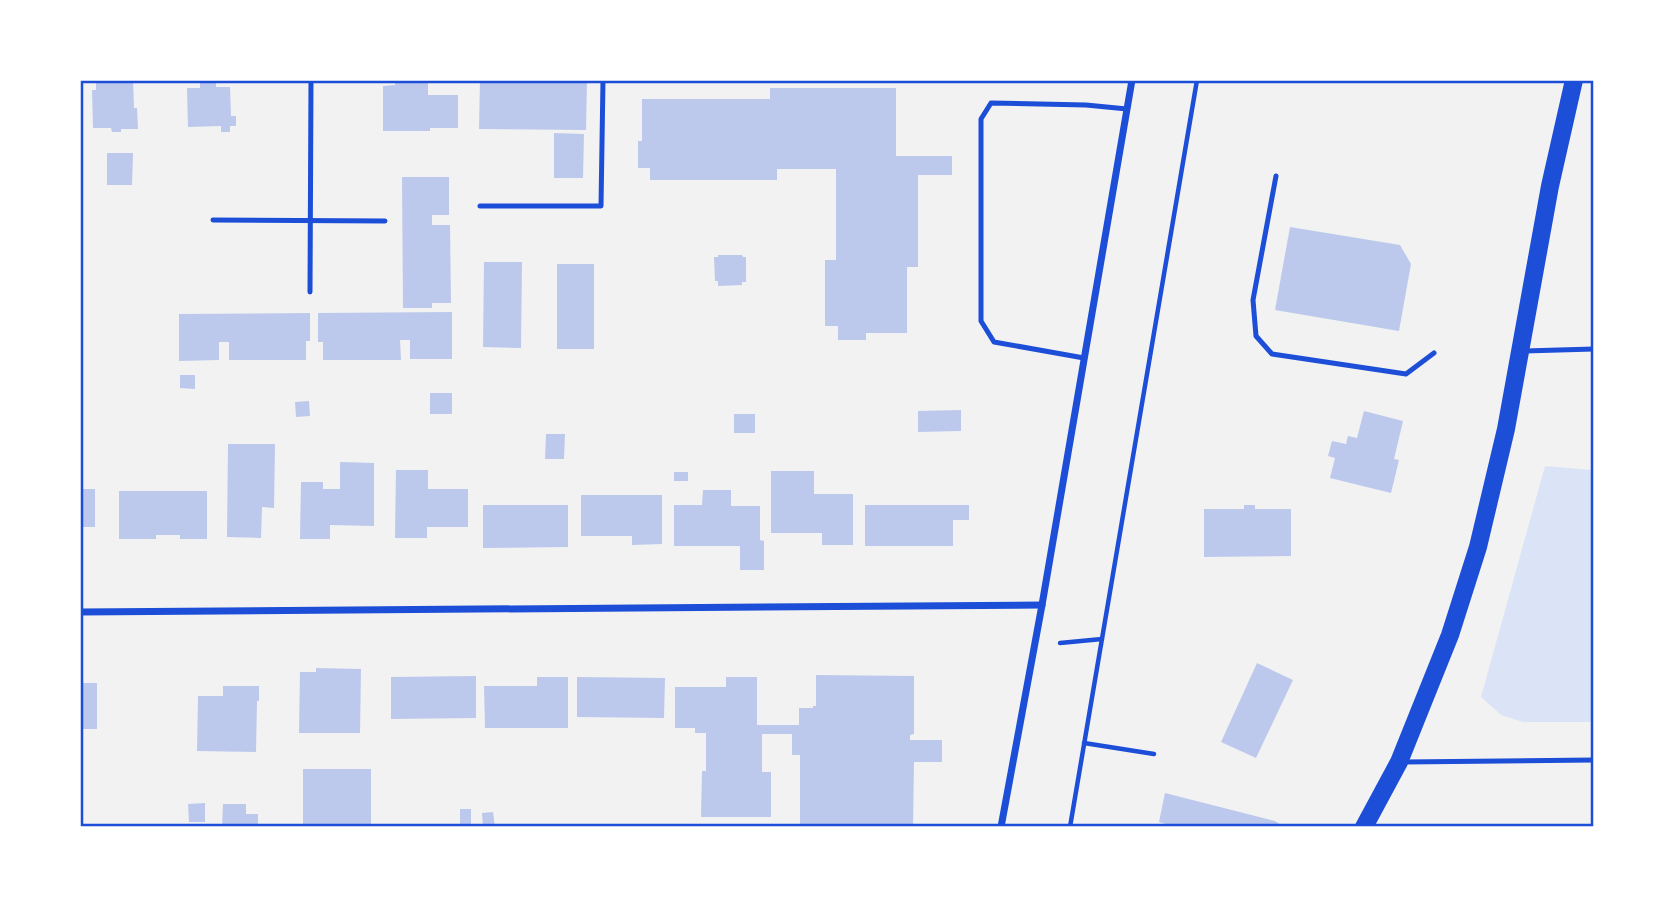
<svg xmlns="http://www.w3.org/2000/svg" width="1674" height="907" viewBox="0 0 1674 907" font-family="'Open Sans',sans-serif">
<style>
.green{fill:#dbe4f7}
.building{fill:#bdc9ec}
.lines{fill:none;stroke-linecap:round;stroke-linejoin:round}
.path{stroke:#1d4ed8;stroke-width:4.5}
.service{stroke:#1d4ed8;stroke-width:5}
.minor{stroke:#1d4ed8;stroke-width:7}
.primary{stroke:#1d4ed8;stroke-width:18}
.neatline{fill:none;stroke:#1d4ed8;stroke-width:2.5}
</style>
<rect width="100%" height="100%" fill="#f2f2f2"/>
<!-- green -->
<path class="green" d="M1545,466l48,4v252h-70l-22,-7 -20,-18z"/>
<!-- building -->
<g class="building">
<path d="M96,80h37l1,28h3l1,21h-17v3h-9l-1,-4h-18l-1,-38h4z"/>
<path d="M395,80h33v15h30v33h-28v3h-47v-45l12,-1z"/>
<path d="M480,80h107l-1,50 -107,-1z"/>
<path d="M216,82v5h14l1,29h5v10h-6v6h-9v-6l-33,1 -1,-39h13v-5z"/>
<path d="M770,88h126v68h56v19h-34v92h-11v66h-41v7h-28v-14h-13v-66h11v-91h-59v11h-127v-12h-12v-27h4v-42h128z"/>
<path d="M554,133l30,1 -1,44h-29z"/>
<path d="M107,153h26l-1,32h-25z"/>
<path d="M402,177h47v38h-17v10h18l1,78h-19v5h-29z"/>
<path d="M1290,227l110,18 11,19 -12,67 -124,-21z"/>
<path d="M718,255h24l1,2h3v25h-4v3l-24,1v-5h-3l-1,-24h4z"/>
<path d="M484,262h38l-1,86 -38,-1z"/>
<rect x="557" y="264" width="37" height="85"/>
<path d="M452,312v47h-42v-19h-10l1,20h-78v-18h-5v-29z"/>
<path d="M310,313v28h-4v19h-77v-18h-10v18l-40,1v-47z"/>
<path d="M180,375h15v14l-15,-1z"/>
<rect x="430" y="393" width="22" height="21"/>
<path d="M309,401l1,15 -14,1 -1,-15z"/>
<path d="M961,410v21l-43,1v-21z"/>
<path d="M1364,411l39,10 -9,38 5,1 -8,33 -61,-15 5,-20 -7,-2 4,-15 14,3 2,-8 9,2z"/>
<rect x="734" y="414" width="21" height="19"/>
<path d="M546,434h19l-1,25h-19z"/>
<path d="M228,444h47l-1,64 -12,-1 -1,31 -34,-1z"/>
<path d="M340,462l34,1v63l-44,-1v14h-30l1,-57h22v7h17z"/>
<path d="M396,470h32v19h40v38h-41v11h-32z"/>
<path d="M771,471h43v23h39v51h-31v-12h-51z"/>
<rect x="674" y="472" width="14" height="9"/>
<rect x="80" y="489" width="15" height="38"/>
<path d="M703,490h28v16h29v34l4,1v29h-24v-24h-66v-41h28z"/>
<path d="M119,491h88v48h-27v-4h-24v4h-37z"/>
<path d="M581,495h81v49l-30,1v-9h-51z"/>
<path d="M483,505h85v42l-85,1z"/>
<path d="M865,505h104v15h-16v26h-88z"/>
<path d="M1244,505h11v4h36v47l-87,1v-48h40z"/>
<path d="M1257,663l36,17 -37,78 -35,-16z"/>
<path d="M316,668l45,1 -1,64h-61l1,-61h16z"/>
<path d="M816,675l98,1v58l-4,1v5h32v22h-28l-1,65h-113v-72h-8v-21h-30v38h9v45h-70l1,-46h4v-38h-11v-5h-20v-41h51v-10h31v48h42v-17h14v-2h3z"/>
<path d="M476,676v42l-85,1v-42z"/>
<path d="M537,677h31v51h-83l-1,-42h53z"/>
<path d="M577,677l88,1 -1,40 -87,-1z"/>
<rect x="80" y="683" width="17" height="46"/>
<path d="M223,686h36v15h-2l-1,51 -59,-1 1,-55h25z"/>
<rect x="303" y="769" width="68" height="58"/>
<path d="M1165,793l110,28 9,6h-108l-17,-5z"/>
<path d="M205,803v19h-16l-1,-18z"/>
<path d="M223,804h23v10h12v13h-36z"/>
<rect x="460" y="809" width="11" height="16"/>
<path d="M493,812l2,15h-12l-1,-14z"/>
</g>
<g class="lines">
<!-- path -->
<g class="path">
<path d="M1060,643l42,-4"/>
<path d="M1084,743l70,11"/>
<path d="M1070,827l127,-747"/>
</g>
<!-- service -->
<g class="service">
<path d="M1276,176l-23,124 3,36 16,18 134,20 28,-21"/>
<path d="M480,206h121l2,-126"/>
<path d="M213,220l172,1"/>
<path d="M310,292l1,-212"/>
<path d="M1523,351l71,-2"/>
<path d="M1084,358l-90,-16 -13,-21v-202l10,-16 95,2 41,4"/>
<path d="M1404,762l190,-2"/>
</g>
<!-- minor -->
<g class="minor">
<path d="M80,612l962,-7"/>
<path d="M1001,827l41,-222 90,-525"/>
</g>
<!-- primary -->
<path class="primary" d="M1364,827l35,-65 51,-127 28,-88 28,-118 44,-243 24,-106"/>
</g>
<!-- border -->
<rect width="1674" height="907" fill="none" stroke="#ffffff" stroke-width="164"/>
<rect x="82" y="82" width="1510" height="743" class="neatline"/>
</svg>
